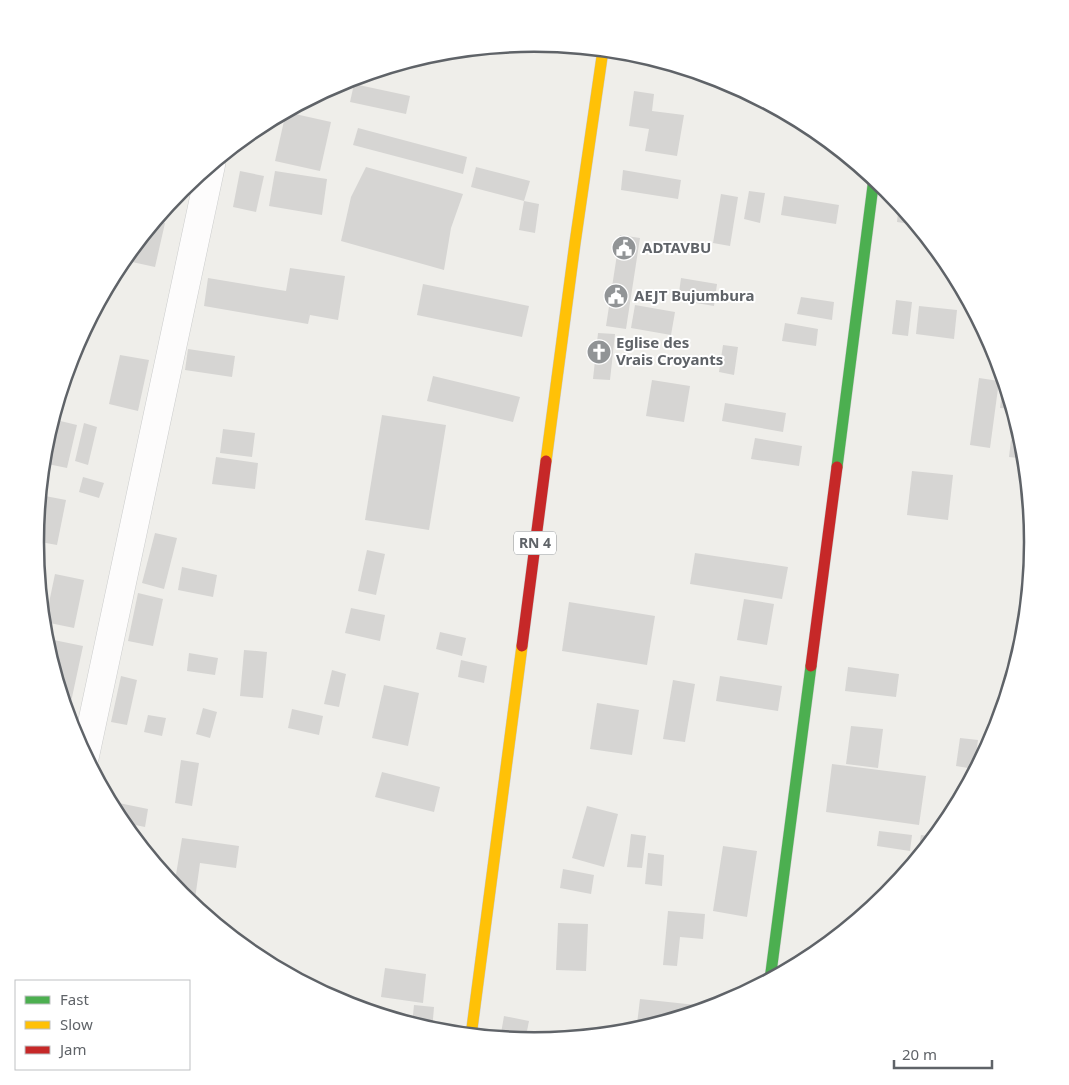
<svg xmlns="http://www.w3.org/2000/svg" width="1069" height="1085" viewBox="0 0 1069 1085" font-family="'Noto Sans',sans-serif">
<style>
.building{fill:#d6d5d3}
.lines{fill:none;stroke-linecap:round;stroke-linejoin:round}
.street-casing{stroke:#cbcccc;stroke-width:29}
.fast-casing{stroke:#cacacb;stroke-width:12}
.slow-casing{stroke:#cacacb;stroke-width:12}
.jam-casing{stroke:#cacacb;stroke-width:12}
.street{stroke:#fdfcfc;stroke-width:28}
.fast{stroke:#4caf50;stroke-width:11}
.slow{stroke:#ffc107;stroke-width:11}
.jam{stroke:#c62828;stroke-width:11}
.labels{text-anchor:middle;stroke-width:4;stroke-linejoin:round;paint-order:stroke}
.shield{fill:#fff;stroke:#8f9295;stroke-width:1}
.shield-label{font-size:14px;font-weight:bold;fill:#5f6368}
.poi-label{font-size:15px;font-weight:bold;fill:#5f6368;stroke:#fff;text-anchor:start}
.rim{fill:none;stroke:#5f6368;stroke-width:2.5}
</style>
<rect width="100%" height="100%" fill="#efeeea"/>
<!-- building -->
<g class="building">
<path d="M354,84l56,12 -4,18 -56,-12z"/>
<path d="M634,91l20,3 -2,17 32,4 -7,41 -32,-5 4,-22 -20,-3z"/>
<path d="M286,112l45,10 -11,49 -45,-10z"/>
<path d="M358,128l109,29 -4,17 -110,-29z"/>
<path d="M366,167l97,27 -12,34 -7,42 -103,-29 10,-44z"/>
<path d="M476,167l54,14 -6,20 -53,-14z"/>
<path d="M623,170l58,10 -3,19 -57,-9z"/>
<path d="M240,171l24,5 -8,36 -23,-5z"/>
<path d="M275,171l52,8 -5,36 -53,-9z"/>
<path d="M749,191l16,2 -5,30 -16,-4z"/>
<path d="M721,194l17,3 -8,49 -17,-3z"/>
<path d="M784,196l55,9 -3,19 -55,-9z"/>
<path d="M524,201l15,3 -4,29 -16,-3z"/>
<path d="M899,203l18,22 -20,-3z"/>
<path d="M156,221l9,2 -10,44 -32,-7z"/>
<path d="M620,235l20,3 -14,91 -20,-3z"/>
<path d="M290,268l55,8 -7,44 -28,-5 -2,9 -104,-18 4,-28 78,13z"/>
<path d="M681,278l36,6 -3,22 -36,-6z"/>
<path d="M423,284l106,22 -7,31 -105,-22z"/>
<path d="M801,297l33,5 -2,18 -35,-6z"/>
<path d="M896,300l16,2 -4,34 -16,-2z"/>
<path d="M635,305l40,7 -4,23 -40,-7z"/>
<path d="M919,306l38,4 -3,29 -38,-5z"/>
<path d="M785,323l33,6 -2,17 -34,-5z"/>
<path d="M598,333l17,1 -5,46 -17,-1z"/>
<path d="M723,345l15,2 -4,28 -15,-3z"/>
<path d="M188,349l47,7 -3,21 -47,-7z"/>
<path d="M120,355l29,5 -11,51 -29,-7z"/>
<path d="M433,376l87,21 -7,25 -86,-21z"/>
<path d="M1004,376l10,33 -14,-1z"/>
<path d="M979,378l20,3 -9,67 -20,-3z"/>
<path d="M652,380l38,6 -6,36 -38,-6z"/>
<path d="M725,403l61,10 -3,19 -61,-11z"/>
<path d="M382,415l64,10 -17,105 -64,-10z"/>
<path d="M52,419l25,6 -10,43 -24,-5 2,-18z"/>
<path d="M84,423l13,4 -9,38 -13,-4z"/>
<path d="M223,429l32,4 -3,24 -32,-4z"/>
<path d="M755,438l47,8 -3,20 -48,-7z"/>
<path d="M1011,440l12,2 3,17 -17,-2z"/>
<path d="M216,457l42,6 -3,26 -43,-5z"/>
<path d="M912,471l41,4 -5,45 -41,-5z"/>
<path d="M83,477l21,6 -5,15 -20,-6z"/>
<path d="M40,495l26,5 -9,45 -22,-4z"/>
<path d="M155,533l22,5 -13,51 -22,-6z"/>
<path d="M367,550l18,4 -9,41 -18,-4z"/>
<path d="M695,553l93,14 -6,32 -92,-15z"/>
<path d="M182,567l35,8 -4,22 -35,-7z"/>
<path d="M55,574l29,6 -10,48 -29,-6z"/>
<path d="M138,593l25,6 -10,47 -25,-5z"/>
<path d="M744,599l30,5 -7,41 -30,-5z"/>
<path d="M569,602l86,14 -8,49 -85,-14z"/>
<path d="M351,608l34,7 -5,26 -35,-8z"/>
<path d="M440,632l26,6 -4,18 -26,-7z"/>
<path d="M44,638l39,8 -12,56 -8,-2z"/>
<path d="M244,650l23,2 -4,46 -23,-2z"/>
<path d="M189,653l29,5 -3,17 -28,-4z"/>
<path d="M461,660l26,6 -3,17 -26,-6z"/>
<path d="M848,667l51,7 -3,23 -51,-6z"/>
<path d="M332,670l14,4 -7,33 -15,-3z"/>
<path d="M121,676l16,4 -10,45 -16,-3z"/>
<path d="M720,676l62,10 -4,25 -62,-10z"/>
<path d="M673,680l22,4 -10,58 -22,-3z"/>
<path d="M384,685l35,8 -11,53 -36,-8z"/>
<path d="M597,703l42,7 -7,45 -42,-6z"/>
<path d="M203,708l14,4 -7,26 -14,-4z"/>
<path d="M292,709l31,7 -4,19 -31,-7z"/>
<path d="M148,715l18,3 -4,18 -18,-4z"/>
<path d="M851,726l32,3 -5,39 -32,-4z"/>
<path d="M960,738l18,2 -4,29 -18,-3z"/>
<path d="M181,760l18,3 -7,43 -17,-3z"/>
<path d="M832,764l94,12 -7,49 -93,-13z"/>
<path d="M382,772l58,15 -6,25 -59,-15z"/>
<path d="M109,801l39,8 -3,18 -24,-5z"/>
<path d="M587,806l31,8 -14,53 -32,-9z"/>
<path d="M879,831l33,4 -2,16 -33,-5z"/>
<path d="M631,834l15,2 -4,32 -15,-1z"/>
<path d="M921,835l15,2 -19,23z"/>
<path d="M182,838l57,8 -3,22 -36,-5 -6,43 -13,-11 -7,-8z"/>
<path d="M723,846l34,5 -10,66 -34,-6z"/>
<path d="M648,853l16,2 -2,31 -17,-2z"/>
<path d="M563,869l31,6 -3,19 -31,-6z"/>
<path d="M668,911l37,3 -2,25 -23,-2 -3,29 -14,-1z"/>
<path d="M558,923l30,1 -2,47 -30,-1z"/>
<path d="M385,968l41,6 -3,29 -42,-6z"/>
<path d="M323,990l20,3 -2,10 -18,-10z"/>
<path d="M640,999l75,8 -60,18 -18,-1z"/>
<path d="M414,1005l20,2 -2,24 -20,-6z"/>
<path d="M504,1016l25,5 -4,20 -25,-2z"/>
</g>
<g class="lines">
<defs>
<path id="street" d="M85,756l126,-591"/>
<g id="fast">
<path d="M837,467l37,-289"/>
<path d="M770,980l41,-314"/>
</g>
<g id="slow">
<path d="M546,461l29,-218 28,-193"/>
<path d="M471,1036l51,-390"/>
</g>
<g id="jam">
<path d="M522,646l24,-185"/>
<path d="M811,666l26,-199"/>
</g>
</defs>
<!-- street casing -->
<use href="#street" class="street-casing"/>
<!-- fast casing -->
<use href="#fast" class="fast-casing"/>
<!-- slow casing -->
<use href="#slow" class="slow-casing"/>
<!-- jam casing -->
<use href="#jam" class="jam-casing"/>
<!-- street -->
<use href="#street" class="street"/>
<!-- fast -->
<use href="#fast" class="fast"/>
<!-- slow -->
<use href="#slow" class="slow"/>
<!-- jam -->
<use href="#jam" class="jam"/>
</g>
<!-- icons -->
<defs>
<symbol id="civic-disc" viewBox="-11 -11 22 22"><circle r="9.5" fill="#919496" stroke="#fff"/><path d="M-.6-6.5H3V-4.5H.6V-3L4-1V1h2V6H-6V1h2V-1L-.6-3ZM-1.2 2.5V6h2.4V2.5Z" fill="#fff"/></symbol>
<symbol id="church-disc" viewBox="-11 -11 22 22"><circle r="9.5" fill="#919496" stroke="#fff"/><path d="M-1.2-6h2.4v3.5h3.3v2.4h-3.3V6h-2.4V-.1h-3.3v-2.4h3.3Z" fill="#fff"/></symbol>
</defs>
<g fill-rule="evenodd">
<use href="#civic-disc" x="610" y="234" width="28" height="28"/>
<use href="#civic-disc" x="602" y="282" width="28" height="28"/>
<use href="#church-disc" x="585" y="338" width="28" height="28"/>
</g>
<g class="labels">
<!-- shield labels -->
<rect class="shield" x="514" y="531.5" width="42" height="23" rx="4"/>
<g class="shield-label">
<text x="535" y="548">RN 4</text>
</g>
<!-- poi labels -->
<g class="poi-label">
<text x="642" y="253">ADTAVBU</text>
<text x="634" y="301">AEJT Bujumbura</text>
<text x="616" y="348">Eglise des<tspan x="616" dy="17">Vrais Croyants</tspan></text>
</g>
</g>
<!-- crop -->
<path d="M0 0H1069V1085H0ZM44 542a490 490 0 1 1 980 0a490 490 0 1 1-980 0Z" fill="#fff" fill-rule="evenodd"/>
<path class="rim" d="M44 542a490 490 0 1 1 980 0a490 490 0 1 1-980 0Z"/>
<!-- legend -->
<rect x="15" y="980" width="175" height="90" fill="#ffffff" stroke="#bfc1c3"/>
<rect x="25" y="996" width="25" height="8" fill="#4caf50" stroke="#bfc1c3"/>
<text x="60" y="1005" font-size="15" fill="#5f6368">Fast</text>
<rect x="25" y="1021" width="25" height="8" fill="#ffc107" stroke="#bfc1c3"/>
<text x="60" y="1030" font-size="15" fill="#5f6368">Slow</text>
<rect x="25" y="1046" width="25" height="8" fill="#c62828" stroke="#bfc1c3"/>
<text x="60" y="1055" font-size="15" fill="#5f6368">Jam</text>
<!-- scale -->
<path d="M894 1060v8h98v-8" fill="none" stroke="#5f6368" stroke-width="2.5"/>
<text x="902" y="1060" font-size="15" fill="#5f6368" stroke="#ffffff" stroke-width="4" paint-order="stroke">20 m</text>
</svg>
